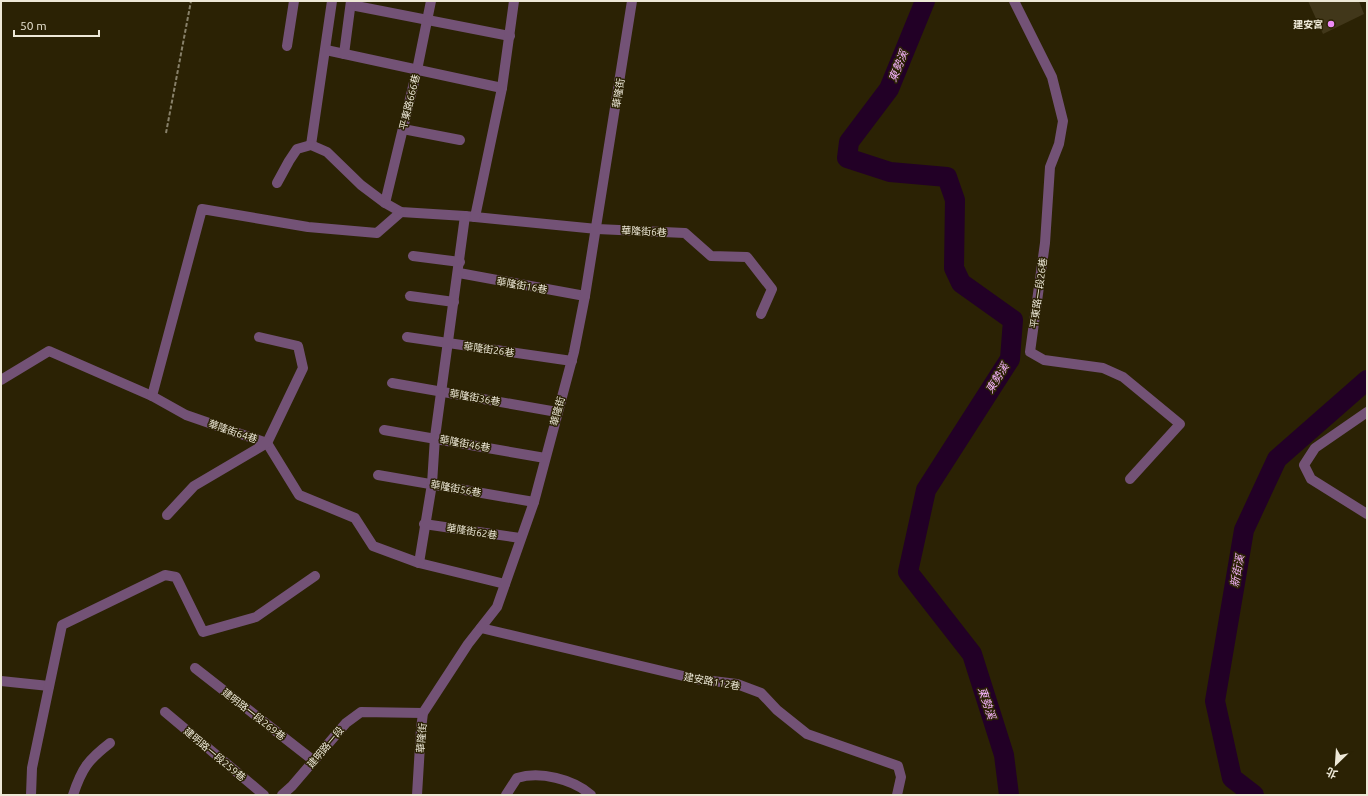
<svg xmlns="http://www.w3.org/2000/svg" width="1368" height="796" viewBox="0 0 1368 796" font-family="Ubuntu,'Noto Sans TC',sans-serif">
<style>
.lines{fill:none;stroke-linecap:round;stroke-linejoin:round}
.river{stroke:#220026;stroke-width:20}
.building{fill:#41371a}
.path{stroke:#88816a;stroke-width:2;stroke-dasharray:4 2;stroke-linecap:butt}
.minor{stroke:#735276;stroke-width:10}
.poi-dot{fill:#ee8bf8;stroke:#2b2204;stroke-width:1.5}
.labels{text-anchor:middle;stroke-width:3;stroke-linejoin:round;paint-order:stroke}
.poi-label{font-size:10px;font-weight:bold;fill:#ede8d7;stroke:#2b2204;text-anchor:end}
.street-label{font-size:10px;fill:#ede8d7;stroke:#2b2204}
.water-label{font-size:11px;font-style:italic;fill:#f7b4fd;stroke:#2b2204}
</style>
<rect width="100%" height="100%" fill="#2b2204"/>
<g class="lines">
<!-- river -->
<g class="river">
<path d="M925,1l-36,88 -40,53 -2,16 43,14 57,5 8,23 -1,68 7,15 52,37 -3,39 -84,131 -18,82 64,82 32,101 5,40"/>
<path d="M1254,795l-22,-17 -17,-77 29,-171 33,-71 90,-79"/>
</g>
</g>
<!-- building -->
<path class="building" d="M1308,1h51l5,13 -41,20z"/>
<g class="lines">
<!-- path -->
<path class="path" d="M166,133l25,-132"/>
<!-- minor -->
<g class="minor">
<path d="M1014,1l38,76 11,44 -4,23 -9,23 -5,76 -15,109 14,8 59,8 20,9 57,47 -50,55"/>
<path d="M351,5l159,31"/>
<path d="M287,46l7,-45"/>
<path d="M326,50l176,38"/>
<path d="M344,54l7,-53"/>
<path d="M403,129l57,11"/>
<path d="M311,145l21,-144"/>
<path d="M277,183l12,-22 8,-12 14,-4 16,7 34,33 24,18 16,9 64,4 132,13 88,4 26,23 36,1 25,32 -11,25"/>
<path d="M385,203l32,-133 14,-69"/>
<path d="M475,217l27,-129 12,-87"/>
<path d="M413,256l47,6"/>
<path d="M459,273l126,23"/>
<path d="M410,296l44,6"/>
<path d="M407,337l165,24"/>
<path d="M1,380l48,-29 103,45 34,19 81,28 32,52 56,23 18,28 46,17 86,21"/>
<path d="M392,383l165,29"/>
<path d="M152,396l50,-187 106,18 69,6 24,-21"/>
<path d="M1367,412l-52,36 -11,17 7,14 56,35"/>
<path d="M384,430l161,28"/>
<path d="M378,475l156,27"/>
<path d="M167,515l27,-29 73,-43 36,-75 -5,-22 -39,-9"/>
<path d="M424,524l96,14"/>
<path d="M419,563l13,-79 3,-47 30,-221"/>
<path d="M481,628l215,51 41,5 24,9 16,17 30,24 91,32 3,11 -4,18"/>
<path d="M195,668l119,93"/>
<path d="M1,681l48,5"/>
<path d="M165,712l99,83"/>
<path d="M31,795l1,-27 30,-143 103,-50 11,2 27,55 53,-15 59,-41"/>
<path d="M73,795c9,-27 15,-35 37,-52"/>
<path d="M282,795l10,-9 54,-63 15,-11 62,1"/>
<path d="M417,795l4,-66 2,-16 45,-69 29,-37 37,-105 40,-150 11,-56 47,-295"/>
<path d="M506,795l11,-17c23,-7 56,1 74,17"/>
</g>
</g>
<!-- markers -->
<circle class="poi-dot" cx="1331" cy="24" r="4"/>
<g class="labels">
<!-- poi labels -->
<g class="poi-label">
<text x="1323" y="28">建安宮</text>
</g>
<!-- street labels -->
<g class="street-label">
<text transform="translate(618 93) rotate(-81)" y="4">華隆街</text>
<text transform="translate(409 102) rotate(-76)" y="4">平東路666巷</text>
<text transform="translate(644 231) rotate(3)" y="4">華隆街6巷</text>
<text transform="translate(522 285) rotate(10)" y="4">華隆街16巷</text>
<text transform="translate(1038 293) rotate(-82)" y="4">平東路一段26巷</text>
<text transform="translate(489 349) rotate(8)" y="4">華隆街26巷</text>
<text transform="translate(475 397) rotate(10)" y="4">華隆街36巷</text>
<text transform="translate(557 411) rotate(-75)" y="4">華隆街</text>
<text transform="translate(233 431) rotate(19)" y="4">華隆街64巷</text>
<text transform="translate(465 443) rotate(10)" y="4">華隆街46巷</text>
<text transform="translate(456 488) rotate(10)" y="4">華隆街56巷</text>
<text transform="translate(472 531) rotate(9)" y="4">華隆街62巷</text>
<text transform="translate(712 681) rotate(10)" y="4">建安路112巷</text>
<text transform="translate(254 714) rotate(38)" y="4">建明路一段269巷</text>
<text transform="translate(421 738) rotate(-85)" y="4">華隆街</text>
<text transform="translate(325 747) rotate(-50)" y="4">建明路一段</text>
<text transform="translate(215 754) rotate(40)" y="4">建明路一段259巷</text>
</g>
<!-- water labels -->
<g class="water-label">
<text transform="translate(898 66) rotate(-68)" y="4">東勢溪</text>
<text transform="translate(997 378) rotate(-58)" y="4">東勢溪</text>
<text transform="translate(1237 571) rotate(-80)" y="4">新街溪</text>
<text transform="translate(987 703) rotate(72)" y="4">東勢溪</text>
</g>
</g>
<!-- border -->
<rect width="1368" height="796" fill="none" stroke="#ede8d7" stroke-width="4"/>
<!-- north arrow -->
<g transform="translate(1336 764) rotate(205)" stroke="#2b2204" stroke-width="3" paint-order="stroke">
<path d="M0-3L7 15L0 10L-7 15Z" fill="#ede8d7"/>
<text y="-6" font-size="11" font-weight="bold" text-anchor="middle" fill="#ede8d7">北</text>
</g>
<!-- scale -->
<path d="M14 30v6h85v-6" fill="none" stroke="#ede8d7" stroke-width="2"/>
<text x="20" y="30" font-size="12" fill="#ede8d7" stroke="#2b2204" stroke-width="3" paint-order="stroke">50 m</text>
</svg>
